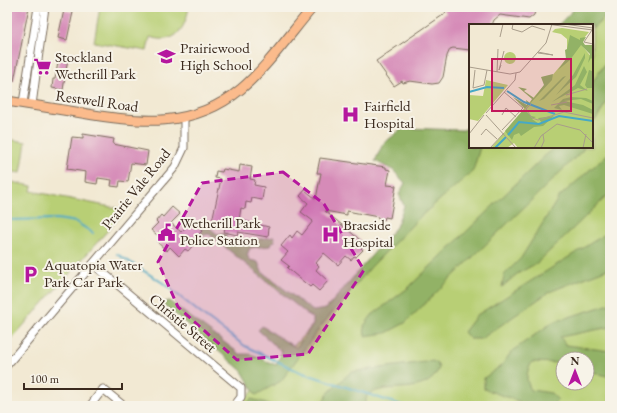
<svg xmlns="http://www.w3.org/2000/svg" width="617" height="413" viewBox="0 0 617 413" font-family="'EB Garamond',serif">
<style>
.green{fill:#b8cf74;stroke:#7a7c49;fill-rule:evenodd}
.forest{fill:#92b266;stroke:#666e42}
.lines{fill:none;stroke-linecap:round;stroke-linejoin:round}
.stream{stroke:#46a9c6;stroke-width:2}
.building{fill:#d68bb8}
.minor-casing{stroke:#7b6d5d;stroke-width:9}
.major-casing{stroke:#7b6d5d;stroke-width:11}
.minor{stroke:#fff;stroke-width:7}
.major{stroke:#fbbb8c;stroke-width:9}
.marked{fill:#b5179e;fill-opacity:0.2;stroke:#b5179e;stroke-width:3;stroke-dasharray:8 5;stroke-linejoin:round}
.labels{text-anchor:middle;stroke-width:4;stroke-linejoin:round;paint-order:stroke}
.poi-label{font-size:15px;fill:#3b2a1e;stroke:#f7f3e8;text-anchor:start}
.street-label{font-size:15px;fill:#3b2a1e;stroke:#f7f3e8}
.inset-river{fill:none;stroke:#46a9c6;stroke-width:2}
.inset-road{fill:none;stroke:#a99d8b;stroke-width:1}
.view{fill:#c2185b;fill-opacity:0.15;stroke:#c2185b;stroke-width:2}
.inset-edge{fill:none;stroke:#3b2a1e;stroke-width:2}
</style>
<rect width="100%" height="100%" fill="#f7f3e8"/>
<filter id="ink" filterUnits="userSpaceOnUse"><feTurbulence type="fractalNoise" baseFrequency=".025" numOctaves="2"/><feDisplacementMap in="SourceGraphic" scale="8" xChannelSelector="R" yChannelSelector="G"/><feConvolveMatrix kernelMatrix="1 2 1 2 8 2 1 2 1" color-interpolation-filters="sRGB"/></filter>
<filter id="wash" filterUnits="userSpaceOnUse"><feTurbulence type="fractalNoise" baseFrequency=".012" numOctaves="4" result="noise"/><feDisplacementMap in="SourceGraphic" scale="16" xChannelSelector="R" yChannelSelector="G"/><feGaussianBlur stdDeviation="0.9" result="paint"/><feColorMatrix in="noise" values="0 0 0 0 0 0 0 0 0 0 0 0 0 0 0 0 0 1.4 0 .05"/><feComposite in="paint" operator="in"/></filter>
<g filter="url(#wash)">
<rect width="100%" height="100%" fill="#f2e9d3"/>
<!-- green -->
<g class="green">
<path d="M100,7h89c-4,23 -14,38 -39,30l-3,14 -53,-9z"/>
<path d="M610,7v399h-371l79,-87 152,-178v6h122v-122zM563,359h24v24h-24z"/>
<path d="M7,139l19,3 -5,31 -14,-2z"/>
<path d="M7,181l25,5 -1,5 95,19 -119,134z"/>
</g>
<!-- forest -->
<g class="forest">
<path d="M576,7h34v6l-18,16v-4h-34z"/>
<path d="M610,56v41l-15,24 -3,-2v-36z"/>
<path d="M470,127v20h10l-7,24 -52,45 -50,51 -49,58 -41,56 -25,14 -14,-24 -80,-68 7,-2 71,53h10l26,11 6,-13 -24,-22 4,-4 34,22 17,-23v-6l-104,-85 -9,2 2,-9 3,-3 12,10h10l-3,5 9,4 41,-6 1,4 -5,5 -20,2 -3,7 3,5 8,2 4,10 51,39 13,-2 70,-82 8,-21 -5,-12 6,-11 -12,-13 -18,-9 8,-17 20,-16 60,2z"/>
<path d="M583,147v3l-178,173 -19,10 -21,3 -1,-10 8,-11 36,-27 145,-140z"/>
<path d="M610,152v41l-73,70 -20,11 -15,13 2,-12 17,-17 38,-61z"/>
<path d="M610,231v37l-61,24 -68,47h-11l-6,-7 13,-17z"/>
<path d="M610,304v23l-50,10 6,8 44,6v26l-23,-7v-11h-24v4l-31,-1c-6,11 -7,17 -1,28l20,3 7,7 -6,6h-20l-48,-17v-11l18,-13 10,-14 41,-29z"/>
<path d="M432,361l5,2 2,5c-12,30 -50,13 -72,27l-2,11h-45l8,-13 23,-21z"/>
<path d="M251,399l16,4 4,3h-26z"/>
</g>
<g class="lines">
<!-- stream -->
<g class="stream">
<path d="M7,220l50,-1 19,3 17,11"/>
<path d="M117,254l46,29 42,34 40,29 55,26 104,34"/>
</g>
</g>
<g id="blocks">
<!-- building -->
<g class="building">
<path d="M7,7h22l-15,74 -7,-1z"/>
<path d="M447,7h89l-2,8 -5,4 -29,-4 -6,5 -2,5h-22v25l-17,-2 -3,1 -3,7 -4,21 -4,6 -7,1 -22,-3 -7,2 -1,-2 -8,5 -18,-25 70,-48 -2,-3z"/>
<path d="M64,10l9,2 -6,28 -9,-2z"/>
<path d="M59,57l9,1 -5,32 -11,-2 1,-9h2z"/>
<path d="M83,134l31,5 -1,5 35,7 -2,14 -15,-2 -3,19 -8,-1 -1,6 -8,-1 1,-6 -14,-2 -1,6 -12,-2 1,-10 -19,-3 5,-32 11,1z"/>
<path d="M320,158l66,9v2l4,1 -3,15 9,1 -6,32 -5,-1 -1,3 -6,-1v-2l-31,-6v4l-22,-4 40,33 -4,4 2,2 -7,7 -2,-1 -3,4 -5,-4 -8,9 -14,-12 -8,10 3,3 -3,4 12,11 -9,10 -7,-6 -2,2 -23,-19 2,-2 -8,-6 7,-8 -7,-6 9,-11 2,3 5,-7 5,4 11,-14 -12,-9 7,-9 -8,-7 5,-6 11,9 5,-26h-4z"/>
<path d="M240,165l12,2 -2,12 5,1 -1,5 10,2 -2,13 -10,-2 -1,5 -5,-1 -1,7 -4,-1 -2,12 30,7 -1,10 -30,-5 -1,3 -13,-3 1,-4 -14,-2 10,-47 -6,-1 1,-7 6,1 1,-3 16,3z"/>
<path d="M172,207l8,7 -9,9 10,9 10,-10 11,9 -7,8 2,2 -9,10 -3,-2 -6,7 -9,-9 -3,4 -10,-9 4,-4 -10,-8 7,-7 -2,-2 5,-6 2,2z"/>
</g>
</g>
</g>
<g filter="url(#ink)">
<use href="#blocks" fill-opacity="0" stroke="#7b6d5d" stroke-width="1"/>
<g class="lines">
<defs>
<g id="minor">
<path d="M23,103l15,-96"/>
<path d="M32,105l13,-98"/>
<path d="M93,264l148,124v9l-7,9"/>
<path d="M7,365l168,-198 9,-19v-30"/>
<path d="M90,406l13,-17 21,17"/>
</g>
<path id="major" d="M7,101c25,4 50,8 75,12 57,10 111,16 159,-24 27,-23 49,-55 72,-82"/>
</defs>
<!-- minor casing -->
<use href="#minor" class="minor-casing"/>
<!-- major casing -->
<use href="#major" class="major-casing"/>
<!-- minor -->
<use href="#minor" class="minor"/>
<!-- major -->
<use href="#major" class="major"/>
</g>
</g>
<!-- marked area -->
<path class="marked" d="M283,172l41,32 40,66 -56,84 -71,6 -59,-53 -20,-45 44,-79z"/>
<!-- icons -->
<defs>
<symbol id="school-bare" viewBox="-9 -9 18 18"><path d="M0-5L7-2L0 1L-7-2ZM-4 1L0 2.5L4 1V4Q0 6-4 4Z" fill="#b5179e" stroke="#f7f3e8" stroke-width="2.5" paint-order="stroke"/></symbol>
<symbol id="supermarket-bare" viewBox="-9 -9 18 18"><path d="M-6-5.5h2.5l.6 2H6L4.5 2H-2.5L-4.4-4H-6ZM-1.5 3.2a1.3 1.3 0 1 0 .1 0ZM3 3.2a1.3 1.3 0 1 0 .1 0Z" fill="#b5179e" stroke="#f7f3e8" stroke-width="2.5" paint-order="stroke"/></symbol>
<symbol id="hospital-bare" viewBox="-9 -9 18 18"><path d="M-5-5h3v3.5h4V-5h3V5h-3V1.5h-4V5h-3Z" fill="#b5179e" stroke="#f7f3e8" stroke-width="2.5" paint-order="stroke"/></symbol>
<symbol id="civic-bare" viewBox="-9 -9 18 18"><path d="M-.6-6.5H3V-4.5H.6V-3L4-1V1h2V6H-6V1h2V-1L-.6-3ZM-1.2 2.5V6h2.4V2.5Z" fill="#b5179e" stroke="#f7f3e8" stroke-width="2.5" paint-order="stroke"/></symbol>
<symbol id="parking-bare" viewBox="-9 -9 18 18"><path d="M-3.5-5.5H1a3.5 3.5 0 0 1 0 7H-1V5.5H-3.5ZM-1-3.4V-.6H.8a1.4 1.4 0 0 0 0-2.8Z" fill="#b5179e" stroke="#f7f3e8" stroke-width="2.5" paint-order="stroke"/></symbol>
</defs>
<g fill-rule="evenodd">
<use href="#school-bare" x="154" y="44" width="25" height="25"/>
<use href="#supermarket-bare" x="30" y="54" width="25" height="25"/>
<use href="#hospital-bare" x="338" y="102" width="25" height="25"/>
<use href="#civic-bare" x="154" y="220" width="25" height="25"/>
<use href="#hospital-bare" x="318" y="222" width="25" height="25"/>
<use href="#parking-bare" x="18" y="262" width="25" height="25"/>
</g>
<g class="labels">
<!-- poi labels -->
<g class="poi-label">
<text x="180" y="53">Prairiewood<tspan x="180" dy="17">High School</tspan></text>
<text x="55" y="62">Stockland<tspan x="55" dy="17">Wetherill Park</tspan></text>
<text x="364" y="111">Fairfield<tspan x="364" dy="17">Hospital</tspan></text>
<text x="180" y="228">Wetherill Park<tspan x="180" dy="17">Police Station</tspan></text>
<text x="343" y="230">Braeside<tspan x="343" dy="17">Hospital</tspan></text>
<text x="44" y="270">Aquatopia Water<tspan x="44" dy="17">Park Car Park</tspan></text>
</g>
<!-- street labels -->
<g class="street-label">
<text transform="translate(97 101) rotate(8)" y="5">Restwell Road</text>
<text transform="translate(136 189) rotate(-51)" y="5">Prairie Vale Road</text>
<text transform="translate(183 323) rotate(40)" y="5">Christie Street</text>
</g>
</g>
<!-- overview -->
<g transform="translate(469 24)">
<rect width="124" height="124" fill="#f2e9d3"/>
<path d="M93,4l27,4 -9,11 13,16v89h-75l-4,-5 -7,5h-16l76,-90v-19l-6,-5 -9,-2 3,-3zM35 34a6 6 0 1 1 12 0a6 6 0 1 1-12 0ZM17,56l22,5 -30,36 -9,-2v-24l14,1z" fill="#b8cf74"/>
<path d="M101,11l10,5v-2l6,-1 -3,5 2,3h8v15l-2,-2 -3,5 2,-9 -9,-9 -11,15 -12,10 8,-11 -1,-9 2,-1zM116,29v5l-9,19 -20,18 17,-20zM115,42l3,6 -7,13 8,6 -10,-3 -26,14 23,-17zM120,46l3,1 1,17h-6l-2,-3zM84,50l-1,6 -27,29 -12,-12 14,8 -1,-5 4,3 2,-4 -14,-12 9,2 -3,2 10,7 10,-13 -3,-8zM97,52l-22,23 -5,2 24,-24zM102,73l15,1 7,3v3l-12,-5 -17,2 19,4 10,5v4l-29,-9 -5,1 3,4 -8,-2 9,-9zM55,85l7,7 5,1 -4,2 7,5 3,-1 -4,-5 16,-2 -11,10 -9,1 -13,9 -2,-3 -5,2 -2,5 -7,-9z" fill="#92b266"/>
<path class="inset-river" d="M38,67l17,11 31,12M0,68l18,-5 17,1M39,111l11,-13 20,2 20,-8 34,5M26,124l11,-11"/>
<path class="inset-road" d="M44,0l-1,5 10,3 10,-6M77,0l47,6M95,0l29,4M63,2l13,4M123,6l-8,12 9,2M31,13l3,-13M69,29l15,2 -15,-3M32,41l-2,5 5,-19M0,43l41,7 10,-2 26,-29 6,-19M6,46l-2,18 11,-3 3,-15M28,48l1,-23M97,71l21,-6M62,80l-5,5 6,9 6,2 26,-8 29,6M82,81l16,-3M17,89l29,-33 1,-7M17,91l30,33M33,91l4,-7 10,9M33,106l21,-22 -19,-16M0,110l15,-19M12,111l5,-6 11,10M21,124l14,-15M65,124l7,-12 16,-12 23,6 13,13M72,124l3,-7 -1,-7M114,124l3,-14"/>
<path class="view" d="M23,35h79v52h-79z"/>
<rect width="124" height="124" class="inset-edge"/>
</g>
<!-- margin -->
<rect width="617" height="413" fill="none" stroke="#f7f3e8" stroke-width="24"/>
<!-- north arrow -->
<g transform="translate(575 371)"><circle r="19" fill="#f7f3e8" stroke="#aca397"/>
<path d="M0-3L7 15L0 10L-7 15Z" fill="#b5179e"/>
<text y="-6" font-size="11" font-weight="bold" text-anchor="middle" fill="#3b2a1e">N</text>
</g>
<!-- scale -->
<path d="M24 383v6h98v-6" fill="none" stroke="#3b2a1e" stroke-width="2"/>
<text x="30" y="383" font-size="12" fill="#3b2a1e" stroke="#f7f3e8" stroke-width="3" paint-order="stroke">100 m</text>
</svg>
